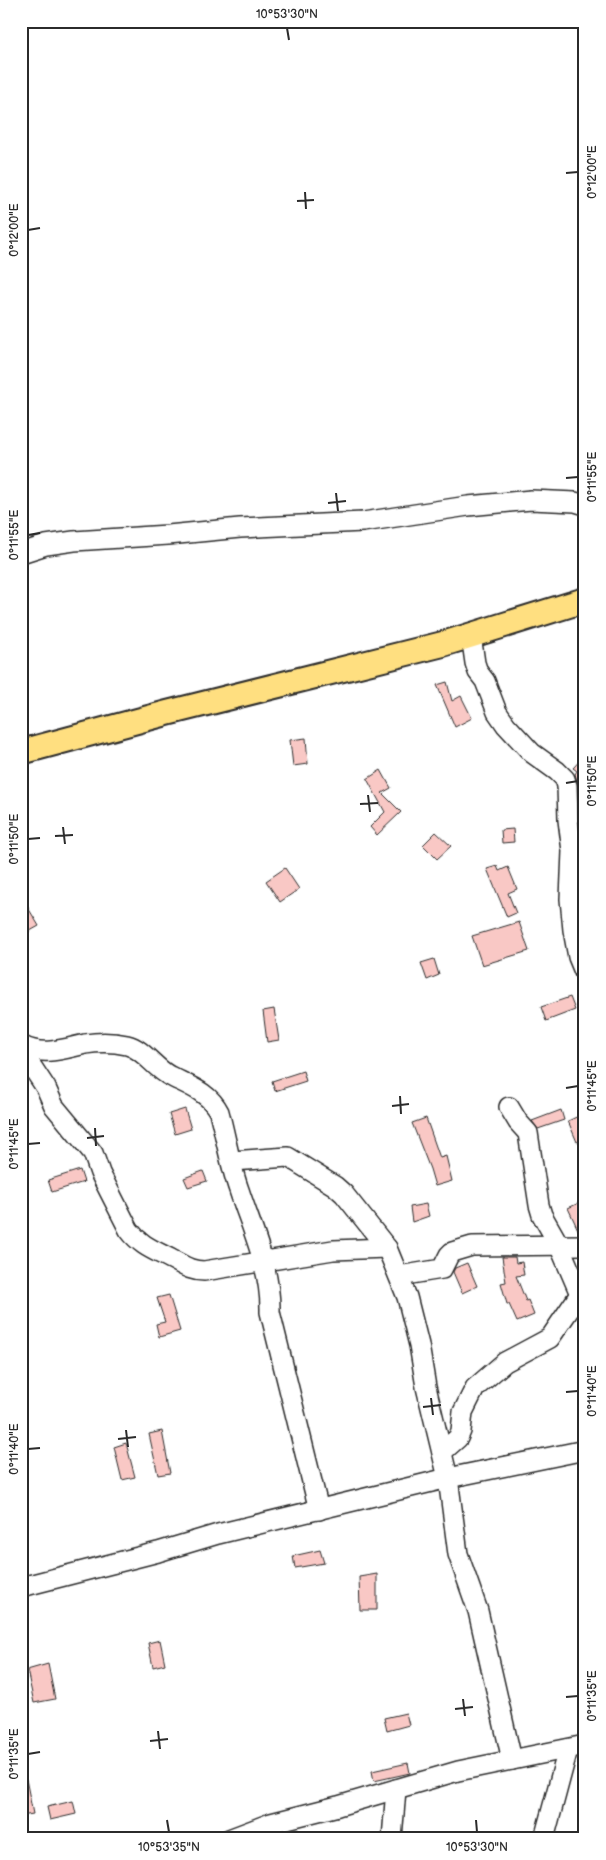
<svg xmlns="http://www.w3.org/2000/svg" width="606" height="1860" viewBox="0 0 606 1860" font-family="'Balsamiq Sans',sans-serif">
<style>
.building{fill:#f9c8c5;stroke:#2b2b2b}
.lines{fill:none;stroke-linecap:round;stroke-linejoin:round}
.minor-casing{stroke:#2b2b2b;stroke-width:22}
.major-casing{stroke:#2b2b2b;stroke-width:28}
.minor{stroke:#fff;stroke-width:19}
.major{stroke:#ffdf80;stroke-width:24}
.ticks{fill:none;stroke:#2b2b2b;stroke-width:2}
.neatline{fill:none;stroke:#2b2b2b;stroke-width:2}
.ticks-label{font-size:12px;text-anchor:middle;fill:#2b2b2b}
</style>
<rect width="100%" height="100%" fill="#fff"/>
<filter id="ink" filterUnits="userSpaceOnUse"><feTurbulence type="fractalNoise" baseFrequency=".02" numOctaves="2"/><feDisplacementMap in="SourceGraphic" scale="10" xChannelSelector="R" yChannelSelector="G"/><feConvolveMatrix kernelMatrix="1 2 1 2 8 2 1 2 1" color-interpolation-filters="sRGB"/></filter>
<g filter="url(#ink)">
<!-- building -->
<g class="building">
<path d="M447,682l5,19 9,-5 11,22 -17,9 -18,-42z"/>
<path d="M306,738l2,26 -15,2 -3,-26z"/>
<path d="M585,755v35l-7,-7 -3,-9 2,-3 -4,-3z"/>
<path d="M381,770l10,18 -9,5 19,19 -24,23 -7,-8 15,-15 -18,-33z"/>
<path d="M513,829l1,13 -12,1 -1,-13z"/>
<path d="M436,832l15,14 -14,13 -14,-14z"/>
<path d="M497,866l2,5 9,-4 9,22 -9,4 8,20 -9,4 -20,-48z"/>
<path d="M285,868l14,21 -19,13 -14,-21z"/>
<path d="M21,896l18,30 -18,10z"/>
<path d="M519,922l10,29 -47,14 -10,-29z"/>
<path d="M434,959l5,16 -12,5 -6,-17z"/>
<path d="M570,997l5,13 -29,11 -5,-14z"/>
<path d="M274,1009l5,31 -12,2 -4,-31z"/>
<path d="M303,1071l3,10 -31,10 -3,-10z"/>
<path d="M185,1109l6,20 -16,5 -6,-20z"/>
<path d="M561,1110l3,10 -26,9 -6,-8z"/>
<path d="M585,1113v26l-8,3 -9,-21z"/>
<path d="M426,1118l14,40 6,-2 6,25 -17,5 -5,-17 -18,-46z"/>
<path d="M80,1170l4,12 -32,10 -4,-12z"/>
<path d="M203,1171l4,10 -19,6 -4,-9z"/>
<path d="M581,1202l4,10v22h-5l-12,-26z"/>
<path d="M426,1204l3,12 -17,6 -2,-15z"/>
<path d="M502,1257h13l1,6 6,-1 2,13 -8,1 10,25 2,-1 6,15 -17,7 -8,-18h-2l-6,-21 5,-1z"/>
<path d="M467,1263l10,23 -15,7 -9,-21 2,-4z"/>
<path d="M169,1295l11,36 -21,6 -3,-13 9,-2 -8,-24z"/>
<path d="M162,1431l8,42 -12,2 -9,-41z"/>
<path d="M126,1443l9,34 -13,3 -8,-33z"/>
<path d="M320,1550l4,13 -29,5 -2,-12z"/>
<path d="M377,1574v36h-17l-1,-33z"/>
<path d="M160,1640l5,24 -12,3 -5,-24z"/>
<path d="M48,1664l7,35 -21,4 -7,-33z"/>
<path d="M406,1713l3,12 -22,6 -3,-13z"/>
<path d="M408,1763l2,10 -36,8 -2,-10z"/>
<path d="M26,1779l7,35 -12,2v-36z"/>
<path d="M73,1801l3,13 -26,6 -3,-13z"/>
</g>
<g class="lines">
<defs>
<g id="minor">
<path d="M21,553l25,-8 28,-4 94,-6 72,-7 123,-6 105,-16 63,-6 44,2 10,3"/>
<path d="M471,635l4,28 3,9 7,9 12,31 9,13 26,28 25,18 8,8 2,7 1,34 4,31 -2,48 3,31 5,27 7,17"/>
<path d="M21,1045c21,12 42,4 64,-1 13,-2 29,-2 42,1 17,4 28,24 43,31 19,10 39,16 49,36 7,26 11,53 20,78 13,40 32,79 31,122l49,198"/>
<path d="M21,1050l25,38 8,18 39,47 7,20 29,57c12,16 25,20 42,29 12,6 19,12 33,12l129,-21 54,-2"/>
<path d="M509,1107l9,15 10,11 11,72 3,10 17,30 21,49"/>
<path d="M232,1161l56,-4 47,29 9,8 43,54 20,49 12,48 7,42 22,91 10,76 20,57 34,149"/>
<path d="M399,1276l43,-7 7,-14 3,-3 20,-6 113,-1"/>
<path d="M442,1452l16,-14 3,-7 2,-19 12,-24 30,-26 45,-24 30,-44 5,-3"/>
<path d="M21,1587l137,-35 60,-18 230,-56 137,-28"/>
<path d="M229,1839l42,-16 67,-17 120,-35 127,-26"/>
<path d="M392,1839l4,-50"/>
<path d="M544,1839l24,-90"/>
</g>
<path id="major" d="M21,752l146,-39 276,-69 142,-44"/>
</defs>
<!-- minor casing -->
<use href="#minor" class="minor-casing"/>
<!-- major casing -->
<use href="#major" class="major-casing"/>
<!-- minor -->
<use href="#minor" class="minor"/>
<!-- major -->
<use href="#major" class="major"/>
</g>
</g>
<!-- ticks -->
<path class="ticks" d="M287,28l2,12M566,173l12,-1M305,192l1,17M297,201l17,-1M28,230l12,-2M566,478l12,-1M336,493l2,18M328,503l18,-2M28,535l12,-2M566,783l12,-2M368,795l2,17M360,804l18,-1M63,827l2,17M55,836l18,-1M28,839l12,-1M566,1088l12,-2M400,1096l1,18M392,1106l17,-2M95,1128l1,18M87,1138l17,-2M28,1144l12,-1M566,1392l12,-1M431,1398l2,17M423,1407l18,-2M126,1430l2,17M118,1439l18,-2M28,1449l12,-1M566,1697l12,-1M463,1699l2,17M455,1709l18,-2M158,1731l2,18M150,1741l18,-2M28,1754l12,-2M167,1820l2,12M476,1820l1,12"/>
<!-- margin -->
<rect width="606" height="1860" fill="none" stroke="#fff" stroke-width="55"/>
<rect x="28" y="28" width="550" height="1804" class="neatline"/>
<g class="ticks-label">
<text x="287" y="18">10°53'30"N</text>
<text transform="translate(592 172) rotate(-90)" y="4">0°12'00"E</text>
<text transform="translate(14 230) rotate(-90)" y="4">0°12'00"E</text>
<text transform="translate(592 477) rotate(-90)" y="4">0°11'55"E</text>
<text transform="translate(14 535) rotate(-90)" y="4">0°11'55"E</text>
<text transform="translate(592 781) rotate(-90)" y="4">0°11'50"E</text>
<text transform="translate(14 839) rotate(-90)" y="4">0°11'50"E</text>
<text transform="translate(592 1086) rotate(-90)" y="4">0°11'45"E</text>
<text transform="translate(14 1144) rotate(-90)" y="4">0°11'45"E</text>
<text transform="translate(592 1391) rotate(-90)" y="4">0°11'40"E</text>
<text transform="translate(14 1449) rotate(-90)" y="4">0°11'40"E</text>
<text transform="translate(592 1696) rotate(-90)" y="4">0°11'35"E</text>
<text transform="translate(14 1754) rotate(-90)" y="4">0°11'35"E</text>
<text x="169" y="1851">10°53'35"N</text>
<text x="477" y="1851">10°53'30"N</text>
</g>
</svg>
